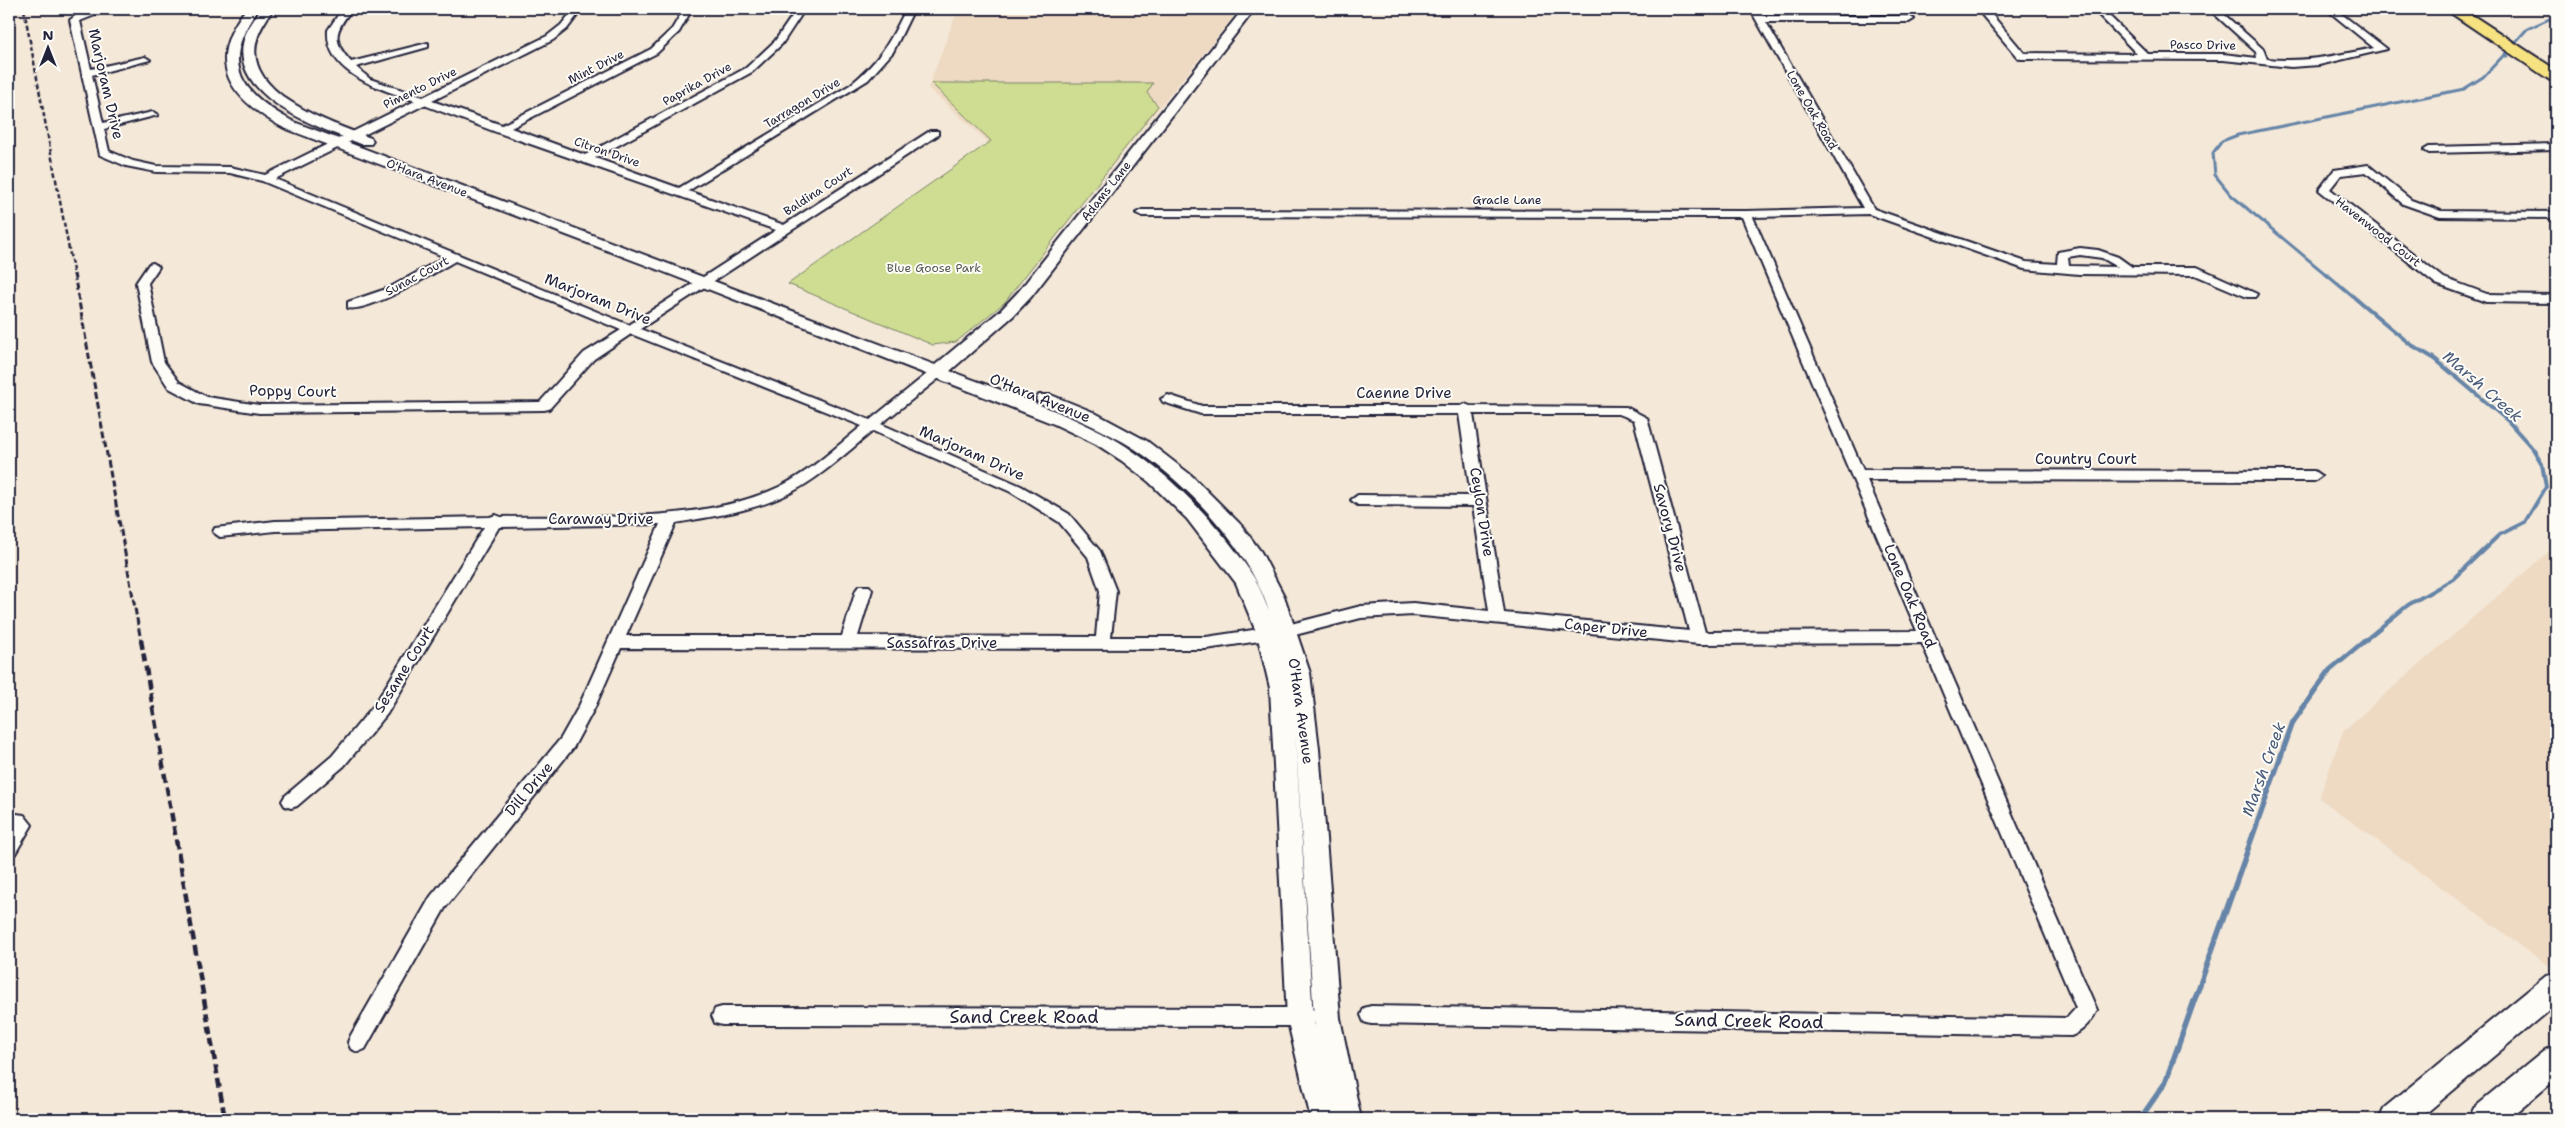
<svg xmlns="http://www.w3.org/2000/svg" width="2565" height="1128" viewBox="0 0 2565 1128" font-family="'Shantell Sans',sans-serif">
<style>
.built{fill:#eedac3}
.green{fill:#cedd91;stroke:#788066}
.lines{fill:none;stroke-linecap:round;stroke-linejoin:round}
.stream-far2{stroke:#6584a7;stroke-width:3}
.stream-far1{stroke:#6584a7;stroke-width:4}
.stream{stroke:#6584a7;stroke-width:5.5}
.minor-casing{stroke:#22223b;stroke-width:4}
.tertiary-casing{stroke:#22223b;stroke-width:4}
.secondary-casing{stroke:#22223b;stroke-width:4}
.primary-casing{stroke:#22223b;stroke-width:4}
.minor{fill:#fdfcf7;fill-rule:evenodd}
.tertiary{fill:#fdfcf7;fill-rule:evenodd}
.secondary{fill:#fdfcf7;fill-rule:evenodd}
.primary{fill:#f7e281;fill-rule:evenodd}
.rail-far2{stroke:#22223b;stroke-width:2.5;stroke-dasharray:5 2.5;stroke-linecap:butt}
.rail-far1{stroke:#22223b;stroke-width:3;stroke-dasharray:7 3;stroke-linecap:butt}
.rail{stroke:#22223b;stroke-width:4.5;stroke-dasharray:9 4.5;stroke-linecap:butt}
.labels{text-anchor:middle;stroke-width:4;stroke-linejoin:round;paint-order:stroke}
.far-street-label{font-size:12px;fill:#22223b;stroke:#fdfcf7}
.far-park-label{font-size:12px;fill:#565a55;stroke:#fdfcf7}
.street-label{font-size:15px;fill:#22223b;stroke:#fdfcf7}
.water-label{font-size:16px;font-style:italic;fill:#495b7a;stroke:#fdfcf7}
.near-street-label{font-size:18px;fill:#22223b;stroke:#fdfcf7}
</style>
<rect width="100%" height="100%" fill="#f4e8d8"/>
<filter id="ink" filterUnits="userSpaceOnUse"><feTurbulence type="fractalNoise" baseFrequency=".02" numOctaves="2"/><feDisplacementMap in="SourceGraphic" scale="10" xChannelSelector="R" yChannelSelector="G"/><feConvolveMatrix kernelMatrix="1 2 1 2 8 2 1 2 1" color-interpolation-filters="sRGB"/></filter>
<g filter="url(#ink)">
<!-- built -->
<g class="built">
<path d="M958,9h282l-170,207 -142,-128z"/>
<path d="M2556,545v417l-7,4 -230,-168 24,-67z"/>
</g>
<!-- green -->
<path class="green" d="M931,83h222l-6,10 11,13 -154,197 -48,39 -23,3 -145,-61 203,-143z"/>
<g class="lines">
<!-- stream-far2 -->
<path class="stream-far2" d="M2328,276l-97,-81 -16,-20 -2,-22 9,-12 16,-6 226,-46 19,-12 20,-21h4l-2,-2 22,-25 29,-13"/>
<!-- stream-far1 -->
<path class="stream-far1" d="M2326,274l84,70 25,15 73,62 25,28 9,15 4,23 -21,35 -26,13 -46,44 -45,26 -44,36"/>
<!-- stream -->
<path class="stream" d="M2140,1119l25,-36 128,-361 37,-52 36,-30"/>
<defs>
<g id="minor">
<path d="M95,9h15l-30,12 11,48 54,-12 5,3 -58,15 11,48 50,-11 5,3 -54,14 5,22 24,10 23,5 74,1 35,8 150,-74c-34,-12 -90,-27 -87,-71l14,-21h10c-17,22 -21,31 -1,53l77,-19v4l-72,20 14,12 53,18 124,-61 14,-11 13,-16h8l-15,20 -14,11 -121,61 70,24 149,-76 21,-20 12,-20h8l-13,23 -22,21 -146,75 74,27 161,-87 29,-27 22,-32h8l-23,35 -30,28 -157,86 84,30 171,-103c29,-23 40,-43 56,-76h8l-21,43 -25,28 -180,111 96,34 146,-94h8v4l-298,194 230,91 63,-51h10l1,3 -1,3 -62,49 140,62 48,28 31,37 16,40 -5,46h95l81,-12 74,-19 52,-3 76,8 -16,-105 -115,-1 -7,-5 7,-5 113,1 -12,-82h-258l-38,-12 -2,-3 7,-4 34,11h258l5,-2 5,2 156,1 21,11 58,214 212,-1 -175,-414 -600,-1 -6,-3 6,-3 604,1 117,-3 -113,-199h8l5,7h146l5,3 -5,3h-143l108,187 152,53 31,2 1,-12 22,-4 18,2 20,7 14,10h65l60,27 -2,3h-8l-52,-22 -116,-1 -55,-5 -155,-55 -116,3 110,253 451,1 7,5 -7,5 -447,-1 230,530c-5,11 -15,22 -26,26l-700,-12 -7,-2 -3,-7 3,-7 7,-2 696,12 9,-10 -154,-365 -223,1 -286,-29 -52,3 -74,19 -81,12 -585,-1 -26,59 -22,41 -128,160 -80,141 -7,3 -7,-3 -3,-7 3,-7 80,-139 130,-158 18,-32 81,-182 -161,3 -112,187 -43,52 -47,40 -6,2 -6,-2 -3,-5 3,-5 47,-40 43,-52 109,-177 -209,4 -55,6 -7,-5 2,-4 60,-7 215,-4 6,-2 5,2c89,-2 196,8 278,-30 31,-15 57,-40 83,-61l-231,-92 -37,25 -45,50 -5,1 -285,3 -60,-9 -30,-16 -17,-26 -16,-79 13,-19 4,-1 6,4 -11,16 16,79 15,20 28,15 52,8 281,-3 44,-49 37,-23 -166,-69c-21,12 -86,52 -107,47v-6l41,-14 56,-31 -183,-76 -32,-8 -74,-1 -30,-6 -26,-11 -30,-135 9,-7zM424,105l72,27 280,98 -147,95 -354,-146zM2080,255l22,3 16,9 -49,-1 -1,-9zM1473,414h146l15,6 55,211 -185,-18zM873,431l138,61 48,30 29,35 12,34 -4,46 -238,-1 14,-46 -3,-4h-10l-3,4 -14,46h-216l50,-113c38,-7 79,-12 114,-30 31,-16 56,-40 83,-62z"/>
<path d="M1977,9h10l37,44 113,1 -44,-45h9l46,45h75l34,4 -1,-6 -47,-43h9l45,40 4,10c38,4 71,-4 107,-11l-48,-39h9l52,40 -68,16 -28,2 -68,-7 -202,-1 -3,-1z"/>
<path d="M2556,144v6l-127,3 -5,-3 5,-3z"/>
<path d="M2368,165l43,35 30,11 115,1v6l-116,-1 -37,-13 -37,-32 -25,3 -11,14 114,89 43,16 69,1v8l-70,-1 -50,-18 -117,-94 15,-20z"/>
<path d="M9,813l15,2 8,10 -17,29 -6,3v-24l3,-6h-3z"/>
<path d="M722,1007l585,1 7,2 3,7 -3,7 -7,2 -585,-1 -7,-2 -3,-7 3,-7z"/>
</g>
<g id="tertiary">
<path d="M246,9h12c-39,56 -18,84 36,113l641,243 66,-55 18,-19 224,-282h12l-224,288 -18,19 -63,55c52,20 107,38 157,64 54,29 114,90 146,141 7,11 11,24 16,35 -20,-62 -80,-126 -134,-162 -30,-19 -64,-33 -96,-46l-3,-4 3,-4h12l42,17 54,29 44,34 50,50 20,27 23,44 26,77 9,76 21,269 21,101h-50l-24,-101 -17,-330 -13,-54 -21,-51 -49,-64 -38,-37 -27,-21 -26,-17 -42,-20 -390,-152 -380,-144c-53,-29 -81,-64 -38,-119zM1295,731l19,287 1,8 -2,-8z"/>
<path d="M261,9h12c-5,8 -12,18 -15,27 -20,57 73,87 113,102l2,3 -2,3h-10c-41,-16 -136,-48 -116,-108 3,-9 11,-19 16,-27z"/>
</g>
<g id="secondary">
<path d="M2556,973v31l-137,115h-40l5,-11 162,-132z"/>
<path d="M2556,1045v34l-47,40h-40l5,-11 71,-58z"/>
</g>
<path id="primary" d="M2445,9h18l93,61v12l-6,-2z"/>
</defs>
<!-- minor casing -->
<use href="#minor" class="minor-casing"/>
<!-- tertiary casing -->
<use href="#tertiary" class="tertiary-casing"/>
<!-- secondary casing -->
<use href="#secondary" class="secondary-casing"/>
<!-- primary casing -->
<use href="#primary" class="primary-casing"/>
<!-- minor -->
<use href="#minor" class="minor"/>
<!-- tertiary -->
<use href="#tertiary" class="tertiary"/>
<!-- secondary -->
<use href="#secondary" class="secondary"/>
<!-- primary -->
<use href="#primary" class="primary"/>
<!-- rail-far2 -->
<path class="rail-far2" d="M24,9l50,267"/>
<!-- rail-far1 -->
<path class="rail-far1" d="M74,274l67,367"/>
<!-- rail -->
<path class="rail" d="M141,640l84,479"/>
</g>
</g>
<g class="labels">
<!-- far-street labels -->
<g class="far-street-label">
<text transform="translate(2203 45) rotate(1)" y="4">Pasco Drive</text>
<text transform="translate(596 67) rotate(-27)" y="4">Mint Drive</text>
<text transform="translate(697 84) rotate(-29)" y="4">Paprika Drive</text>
<text transform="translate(420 88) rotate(-26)" y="4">Pimento Drive</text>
<text transform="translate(802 103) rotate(-31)" y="4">Tarragon Drive</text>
<text transform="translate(1812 110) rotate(60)" y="4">Lone Oak Road</text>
<text transform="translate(607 152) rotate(19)" y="4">Citron Drive</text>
<text transform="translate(427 178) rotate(21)" y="4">O'Hara Avenue</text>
<text transform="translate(818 191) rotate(-33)" y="4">Baldina Court</text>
<text transform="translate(1106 191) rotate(-52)" y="4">Adams Lane</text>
<text x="1507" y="204">Gracie Lane</text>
<text transform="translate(2378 232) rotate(38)" y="4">Havenwood Court</text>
<text transform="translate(417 276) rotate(-28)" y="4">Sunac Court</text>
</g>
<!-- far-park labels -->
<g class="far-park-label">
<text x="934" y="272">Blue Goose Park</text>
</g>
<!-- street labels -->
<g class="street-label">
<text transform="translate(106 84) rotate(77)" y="5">Marjoram Drive</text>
<text transform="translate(598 299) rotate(22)" y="5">Marjoram Drive</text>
<text transform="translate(293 391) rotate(1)" y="5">Poppy Court</text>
<text x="1404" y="398">Caenne Drive</text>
<text transform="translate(1040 398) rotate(22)" y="5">O'Hara Avenue</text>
<text transform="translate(972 453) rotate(24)" y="5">Marjoram Drive</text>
<text x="2086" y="464">Country Court</text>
<text transform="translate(1482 512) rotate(81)" y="5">Ceylon Drive</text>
<text x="601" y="524">Caraway Drive</text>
<text transform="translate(1670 528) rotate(75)" y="5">Savory Drive</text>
<text transform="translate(1910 596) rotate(67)" y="5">Lone Oak Road</text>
<text transform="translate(1606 628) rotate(6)" y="5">Caper Drive</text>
<text x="942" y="648">Sassafras Drive</text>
<text transform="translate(404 669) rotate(-58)" y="5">Sesame Court</text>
<text transform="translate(1301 711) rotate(82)" y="5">O'Hara Avenue</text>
<text transform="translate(529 789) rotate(-50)" y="5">Dill Drive</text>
</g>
<!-- water labels -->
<g class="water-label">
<text transform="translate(2483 386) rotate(41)" y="6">Marsh Creek</text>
<text transform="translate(2263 769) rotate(-70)" y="6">Marsh Creek</text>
</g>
<!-- near-street labels -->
<g class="near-street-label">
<text x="1024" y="1023">Sand Creek Road</text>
<text transform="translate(1749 1021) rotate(1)" y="6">Sand Creek Road</text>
</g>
</g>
<!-- margin -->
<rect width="2565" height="1128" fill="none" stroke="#fdfcf7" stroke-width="30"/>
<rect x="15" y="15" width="2535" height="1098" fill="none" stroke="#22223b" stroke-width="2" filter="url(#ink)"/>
<!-- north arrow -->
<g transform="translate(48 48)" stroke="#fdfcf7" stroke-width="4" paint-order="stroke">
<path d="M0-4L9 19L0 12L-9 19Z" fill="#22223b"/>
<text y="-8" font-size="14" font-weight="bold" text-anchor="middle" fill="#22223b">N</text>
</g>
</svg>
